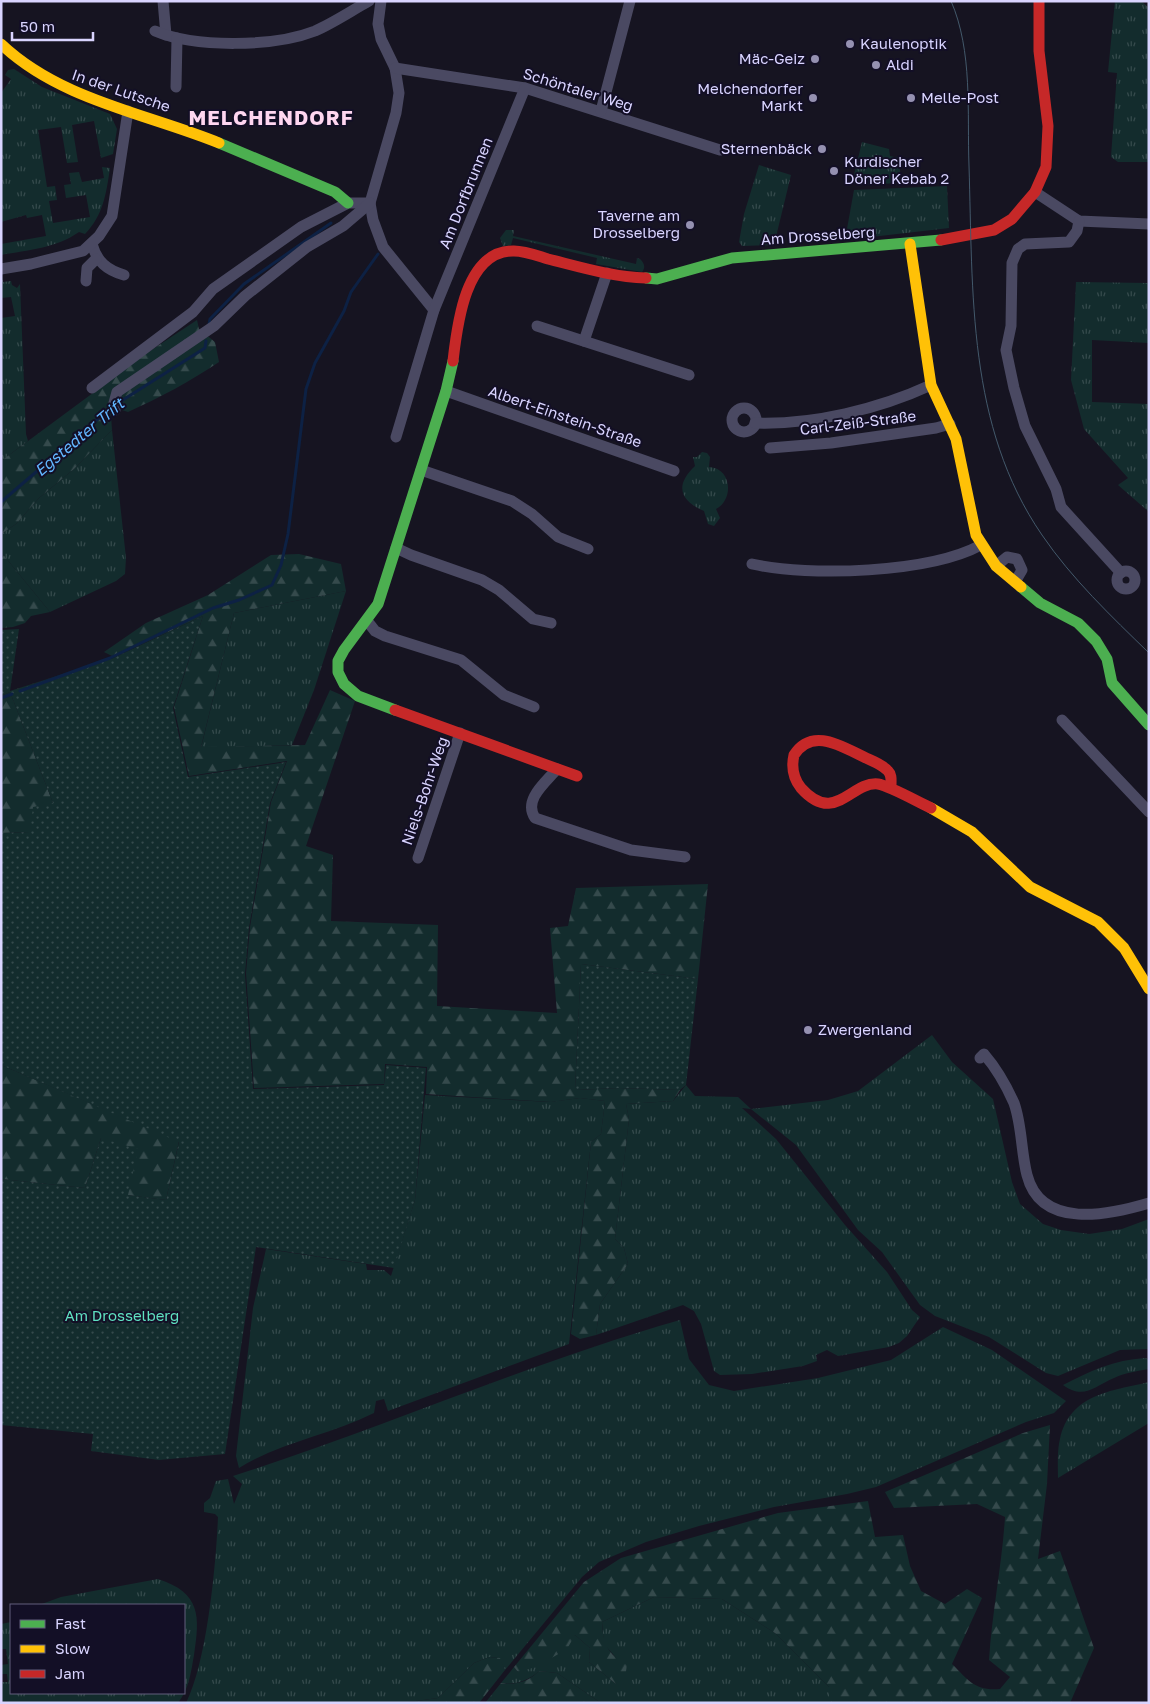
<svg xmlns="http://www.w3.org/2000/svg" width="1150" height="1704" viewBox="0 0 1150 1704" font-family="'Golos Text',sans-serif">
<style>
.grass{fill:url(#grass-tufts)}
.forest{fill:url(#forest-firs)}
.garden{fill:url(#garden-dots)}
.lines{fill:none;stroke-linecap:round;stroke-linejoin:round}
.stream{stroke:#0d2144;stroke-width:3}
.street{stroke:#4a4962;stroke-width:11}
.fast{stroke:#4caf50;stroke-width:11}
.slow{stroke:#ffc107;stroke-width:11}
.jam{stroke:#c62828;stroke-width:11}
.tram{stroke:#43596b;stroke-width:1}
.poi-dot{fill:#9591b1;stroke:#130f26;stroke-width:2}
.labels{text-anchor:middle;stroke-width:4;stroke-linejoin:round;paint-order:stroke}
.poi-label{font-size:15px;fill:#d9d4ff;stroke:#130f26;text-anchor:start}
.street-label{font-size:15px;fill:#d9d4ff;stroke:#130f26}
.park-label{font-size:15px;fill:#5fe0c0;stroke:#130f26}
.water-label{font-size:16px;font-style:italic;fill:#62b6ff;stroke:#130f26}
.district-label{font-size:20px;font-weight:bold;letter-spacing:1px;fill:#ffd6f0;stroke:#130f26}
</style>
<defs>
<pattern id="grass-tufts" width="24" height="20" patternUnits="userSpaceOnUse" patternTransform="scale(1.25)"><rect width="24" height="20" fill="#132c2d"/><path d="M3 7l-1-3M5 7V3M7 7l1-3M15 17l-1-3M17 17v-4M19 17l1-3" fill="none" stroke="#354a4c"/></pattern>
<pattern id="forest-firs" width="22" height="20" patternUnits="userSpaceOnUse" patternTransform="scale(1.25)"><rect width="22" height="20" fill="#132c2d"/><path d="M5 1l3.5 6h-7zM16 11l3.5 6h-7z" fill="#354a4c"/></pattern>
<pattern id="garden-dots" width="8" height="8" patternUnits="userSpaceOnUse" patternTransform="scale(1.25)"><rect width="8" height="8" fill="#132c2d"/><path d="M2 2h.1M6 6h.1" fill="none" stroke="#354a4c" stroke-width="1.8" stroke-linecap="round"/></pattern>
</defs>
<rect width="100%" height="100%" fill="#161421"/>
<!-- grass -->
<g class="grass">
<path d="M1115,1h26l8,7v154h-31l-7,-5 6,-84 -9,-1z"/>
<path d="M14,69l28,18 68,27 7,15 -4,25 -12,4 -7,-37 -22,4 6,37 -11,1 -6,-36 -23,3 9,57 8,-1 2,14 -8,1 4,22 37,-6 -4,-22 -20,3 -2,-13 7,-1 -2,-11 10,-1 3,10 22,-4 -2,-11 8,1c-4,27 -7,47 -25,66l-6,-2c-23,16 -51,18 -78,23v-11l45,-8 -4,-21 -15,3 -1,-3 -25,7v-129l10,-14 -6,-4 3,-5z"/>
<path d="M862,142l27,7 1,7 9,2 2,25 -43,2 -6,-2z"/>
<path d="M759,165l32,10 -17,70 -32,1 -3,-4 5,-28z"/>
<path d="M947,186l2,42 -104,12 9,-50z"/>
<path d="M506,230h8l-1,6 123,28 1,-6 3,1c4,4 6,8 2,13l-46,-8 1,-6 -84,-20 -2,7 -8,1 -3,-8z"/>
<path d="M2,275l1,7 8,-1 1,4 5,3 3,-4 6,150 2,7 -27,20v-143l14,-2 -4,-19 -10,1z"/>
<path d="M1076,282l73,1v60l-57,-3v62l57,2v108l-31,-27 10,-7 -44,-49 -13,-49z"/>
<path d="M112,430l14,128 -1,16 -9,7 -66,31 -49,-60v-18l15,-10 23,-26 35,-29z"/>
<path d="M702,452l5,1 3,4 -1,10c23,1 25,33 7,42l4,9 -6,8 -6,-2 -4,-13c-25,-11 -29,-26 -9,-45l-2,-9h4z"/>
<path d="M346,591l-32,99 -22,55 -91,3 33,-135z"/>
<path d="M932,1035l20,27 41,37 19,83 8,22 23,20 18,6 28,4 33,-5 27,-10v130l-29,1 -62,26 -12,-3 -57,-36 -54,-21 -15,-11 -38,-53 -24,-22 -62,-85 -45,-36 -9,-1 34,31 21,26 48,60 42,47 25,38 8,7 -13,19 -8,7 -10,4 -51,9 -11,-6 -11,5 1,6 -14,5 -51,8 -32,1 -6,-4 -13,-47 -7,-13 -11,-6 -87,30 4,-31 28,-40 -4,-16 -9,-9 14,-120 -3,-15 47,-3 13,-16 9,11 43,1 13,12 77,-9 30,-9z"/>
<path d="M425,1095l125,7 30,-4 25,3 -4,33 -10,8 -22,202 -181,67 -4,-12 -8,2 -2,12c-44,22 -93,29 -135,55l-3,-12 17,-148 13,-59 100,15 1,6h17l7,6 24,-76z"/>
<path d="M680,1320l9,39 20,26 25,6 84,-13 73,-18 52,-33 49,23 74,51 -12,12 -28,9 -150,65 -29,7 -73,13 -75,19 -53,16 -47,20 -17,15 -77,93 -6,-12 -10,-1 -15,6 -36,35 -37,5h-215c21,-42 30,-138 32,-186l-3,-3 -11,-2v-9l6,-5 6,-17 12,-2 6,25 8,-20 -9,-8c150,-48 296,-113 447,-156z"/>
<path d="M1145,1358l4,1v10c-12,2 -25,4 -35,9 -21,9 -30,22 -51,7 27,-14 51,-25 82,-27z"/>
<path d="M1149,1382v41l-91,55c0,-13 -1,-27 2,-39 10,-45 51,-48 89,-57z"/>
<path d="M158,1579c43,14 42,37 36,76 -3,17 -5,34 -16,48h-177v-21h7l-1,-8h-6v-9l7,-1 -2,-15h-5v-25l10,-2v71h173v-88h-145l22,-8z"/>
<path d="M654,1597l68,2 53,34 54,54v16h-228l-44,-30 -18,-2c-11,10 -23,14 -38,12l13,-16 4,5 57,-37 15,13 -1,14 27,22 2,-24 -14,-16 -2,-22z"/>
</g>
<!-- forest -->
<g class="forest">
<path d="M197,320l2,9 16,13 4,20c-28,19 -60,36 -91,50l-9,-3 -8,7 1,14 -38,39 -35,29 -23,26 -15,10v-73l146,-108z"/>
<path d="M1,552l49,60 -19,4 -6,7 -12,4 -12,1z"/>
<path d="M299,554l42,10 5,27 -112,22 -33,134 104,-2 25,-55 25,11 -49,145 27,9 -2,66 107,4 -1,81 120,7 -7,-85 18,-2 8,-38 132,-4 -10,95 -117,-15 -6,126 44,-2 61,2 -7,11 -47,3 3,15 -14,120 9,9 4,16 -28,40 -4,31 -16,4 -9,-5 20,-192 10,-8 4,-33 -25,-3 -29,4 -125,-8 1,-27 -42,-3 -1,20 -130,4 -8,-115 4,-46 21,-125 16,-41 -98,15 -15,-69 29,-91 -89,41 -10,-5 42,-29 62,-28 63,-40z"/>
<path d="M10,692l43,111 -23,29 -29,1v-137z"/>
<path d="M1,1065l178,76 -13,59 -39,-5 -26,-57 -16,50 -84,-9z"/>
<path d="M1050,1425l-3,59 -9,75 22,-8 34,97 -24,55h-241v-16l-54,-54 -53,-34 -68,-2 -52,25c1,21 5,32 25,43l-2,12 -9,7 -27,-22 1,-14 -15,-13 -8,14 -31,18 -18,5 -4,-5 70,-85 37,-24 157,-45 90,-12 7,36 28,-2 7,31 11,25 24,13 22,-15 15,9 -30,66c17,17 23,27 48,25l10,-12 -21,-17c3,-48 13,-95 16,-143l-28,-13 -83,4 -9,-16 138,-59z"/>
<path d="M489,1657l11,1 5,12 -26,33h-78l37,-5 36,-35z"/>
<path d="M539,1671l18,2 44,30h-116l16,-20c15,2 27,-1 38,-12z"/>
</g>
<!-- garden -->
<g class="garden">
<path d="M203,616l-30,92 15,69 98,-15 -16,41 -21,125 -4,46 8,115 131,-4 2,-20 40,3 -11,132 -21,68 -138,-21 -31,207 -66,6 -68,-9 2,-17 -92,-9v-246l84,9 16,-50 37,11 -10,46 38,5 13,-58 -178,-77v-232l29,-1 3,-25 20,-4 -43,-111 -9,4v-66l18,-1 -9,62 103,-33z"/>
<path d="M581,964l117,15 -12,106 -6,5 -61,-2 -44,2z"/>
</g>
<g class="lines">
<!-- stream -->
<g class="stream">
<path d="M209,324l1,-5 34,-35 87,-61"/>
<path d="M118,403l87,-55 1,-7"/>
<path d="M1,502l112,-96"/>
<path d="M20,691l90,-33 103,-50 26,-8 33,-15 9,-20 7,-31 18,-145 9,-26 29,-52 7,-19 27,-38"/>
<path d="M1,698l11,-4"/>
</g>
<!-- street -->
<g class="street">
<path d="M163,1l3,34"/>
<path d="M381,1l-3,23 3,15 14,29 4,25 -3,20 -26,90 3,17 10,27 51,63"/>
<path d="M155,31c40,17 119,16 160,0 18,-8 36,-20 54,-30"/>
<path d="M395,68l130,20 195,62"/>
<path d="M176,87l1,-49"/>
<path d="M601,111l29,-110"/>
<path d="M1035,192l44,29 70,3"/>
<path d="M1079,221l-2,10 -8,11 -44,2 -7,5 -6,14 -1,63 -5,24 8,38 11,38 31,63 5,18 60,66"/>
<path d="M92,244c5,18 15,26 32,31"/>
<path d="M1,269l30,-5 52,-13 16,-15 13,-20 16,-105"/>
<path d="M86,281l1,-13 9,-9"/>
<path d="M537,326l152,49"/>
<path d="M584,341l23,-68"/>
<path d="M92,388l101,-76 20,-23 88,-62 47,-24h22"/>
<path d="M446,391l228,80"/>
<circle cx="744" cy="420" r="12"/>
<path d="M115,410l-1,-7 3,-11 97,-66 31,-30 62,-49 36,-21 27,-23"/>
<path d="M755,423c58,2 124,-14 176,-38"/>
<path d="M396,437l38,-127 91,-222"/>
<path d="M770,448l61,-5 105,-15 14,-4"/>
<path d="M421,470l91,31 20,13 26,23 30,12"/>
<path d="M396,548l15,7 71,25 17,10 34,29 18,4"/>
<path d="M752,564c58,13 177,9 229,-19"/>
<path d="M996,566l11,-9 10,2 5,11 -7,12"/>
<circle cx="1126" cy="580" r="9"/>
<path d="M368,622l7,9 10,5 76,24 43,35 30,12"/>
<path d="M1062,720l87,92"/>
<path d="M557,769c-12,14 -34,31 -22,49l96,32 54,7"/>
<path d="M418,858l42,-125"/>
<path d="M980,1058l4,-4c13,15 22,31 30,49 8,22 7,49 13,72 14,55 82,40 122,28"/>
</g>
<!-- fast -->
<g class="fast">
<path d="M219,143l116,49 13,11"/>
<path d="M646,278l11,1 75,-21 209,-18"/>
<path d="M1021,587l19,16 38,20 18,18 11,18 5,24 37,42"/>
<path d="M395,710l-37,-14 -14,-12 -6,-12v-11l6,-11 34,-46 68,-213 7,-30"/>
</g>
<!-- slow -->
<g class="slow">
<path d="M1,44c59,56 144,69 218,99"/>
<path d="M910,244l21,141 25,54 20,96 20,31 25,21"/>
<path d="M931,808l41,24 58,55 68,35 26,26 25,41"/>
</g>
<!-- jam -->
<g class="jam">
<path d="M941,240l53,-10 18,-11 23,-27 11,-25 2,-41 -9,-75v-50"/>
<path d="M453,361c4,-35 12,-111 61,-110 11,0 24,5 34,8 32,8 65,18 98,19"/>
<path d="M395,710l182,66"/>
<path d="M891,786c0,-6 1,-11 -3,-15 -6,-7 -16,-10 -24,-14 -23,-11 -52,-30 -70,-2 -3,13 -1,23 7,33 34,38 50,-7 77,-4 12,2 40,18 53,24"/>
</g>
<!-- tram -->
<path class="tram" d="M951,1c22,50 16,112 18,165 4,127 -2,260 73,369 30,44 69,81 107,118"/>
</g>
<!-- markers -->
<g class="poi-dot">
<circle cx="850" cy="44" r="5"/>
<circle cx="815" cy="59" r="5"/>
<circle cx="876" cy="65" r="5"/>
<circle cx="813" cy="98" r="5"/>
<circle cx="911" cy="98" r="5"/>
<circle cx="822" cy="149" r="5"/>
<circle cx="834" cy="171" r="5"/>
<circle cx="690" cy="225" r="5"/>
<circle cx="808" cy="1030" r="5"/>
</g>
<g class="labels">
<!-- poi labels -->
<g class="poi-label">
<text x="860" y="49">Kaulenoptik</text>
<text x="805" y="64" text-anchor="end">Mäc-Geiz</text>
<text x="886" y="70">Aldi</text>
<text x="803" y="94" text-anchor="end">Melchendorfer<tspan x="803" dy="17">Markt</tspan></text>
<text x="921" y="103">Melle-Post</text>
<text x="812" y="154" text-anchor="end">Sternenbäck</text>
<text x="844" y="167">Kurdischer<tspan x="844" dy="17">Döner Kebab 2</tspan></text>
<text x="680" y="221" text-anchor="end">Taverne am<tspan x="680" dy="17">Drosselberg</tspan></text>
<text x="818" y="1035">Zwergenland</text>
</g>
<!-- street labels -->
<g class="street-label">
<text transform="translate(578 90) rotate(17)" y="5">Schöntaler Weg</text>
<text transform="translate(121 91) rotate(19)" y="5">In der Lutsche</text>
<text transform="translate(466 193) rotate(-68)" y="5">Am Dorfbrunnen</text>
<text transform="translate(818 236) rotate(-4)" y="5">Am Drosselberg</text>
<text transform="translate(565 417) rotate(19)" y="5">Albert-Einstein-Straße</text>
<text transform="translate(858 423) rotate(-7)" y="5">Carl-Zeiß-Straße</text>
<text transform="translate(425 791) rotate(-71)" y="5">Niels-Bohr-Weg</text>
</g>
<!-- park labels -->
<g class="park-label">
<text x="122" y="1321">Am Drosselberg</text>
</g>
<!-- water labels -->
<g class="water-label">
<text transform="translate(79 437) rotate(-40)" y="6">Egstedter Trift</text>
</g>
<!-- district labels -->
<g class="district-label">
<text x="271" y="125">MELCHENDORF</text>
</g>
</g>
<!-- border -->
<rect width="1150" height="1704" fill="none" stroke="#d9d4ff" stroke-width="5"/>
<!-- legend -->
<rect x="10" y="1604" width="175" height="90" fill="#130f26" stroke="#625e7d"/>
<rect x="20" y="1620" width="25" height="8" fill="#4caf50" stroke="#625e7d"/>
<text x="55" y="1629" font-size="15" fill="#d9d4ff">Fast</text>
<rect x="20" y="1645" width="25" height="8" fill="#ffc107" stroke="#625e7d"/>
<text x="55" y="1654" font-size="15" fill="#d9d4ff">Slow</text>
<rect x="20" y="1670" width="25" height="8" fill="#c62828" stroke="#625e7d"/>
<text x="55" y="1679" font-size="15" fill="#d9d4ff">Jam</text>
<!-- scale -->
<path d="M12 32v8h81v-8" fill="none" stroke="#d9d4ff" stroke-width="2.5"/>
<text x="20" y="32" font-size="15" fill="#d9d4ff" stroke="#130f26" stroke-width="4" paint-order="stroke">50 m</text>
</svg>
